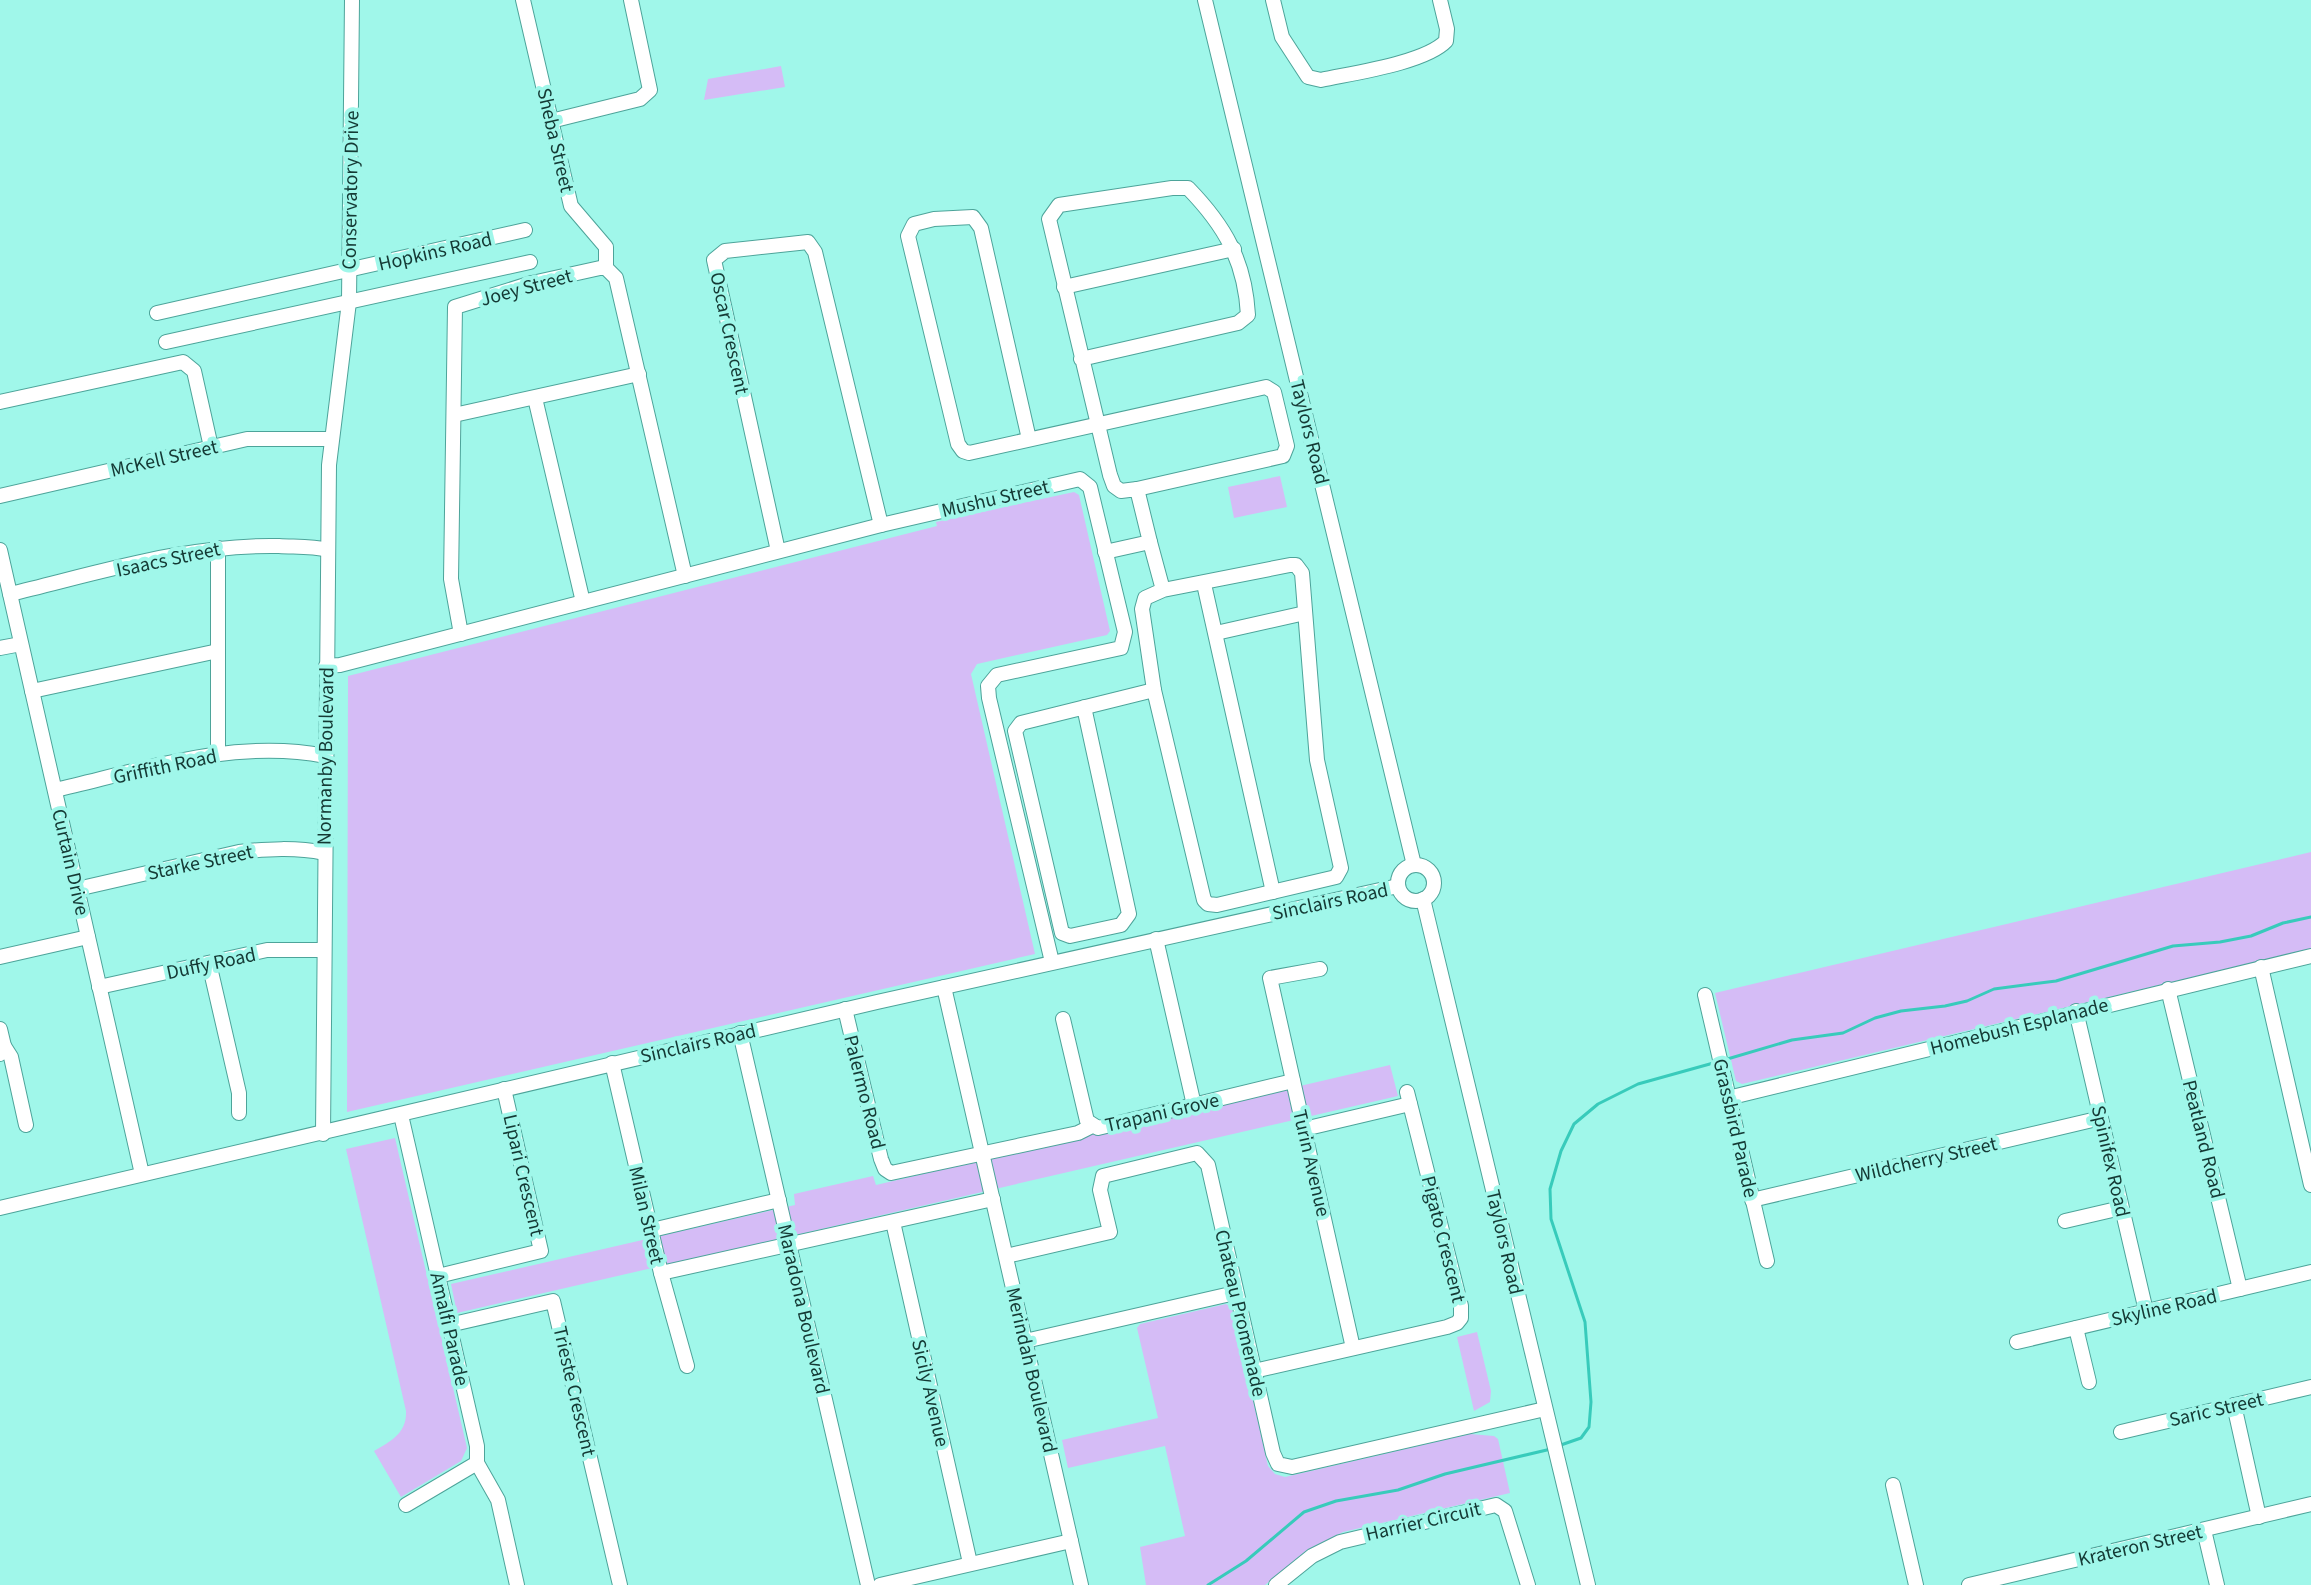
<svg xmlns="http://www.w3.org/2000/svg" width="2311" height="1585" viewBox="0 0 2311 1585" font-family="'Source Sans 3',sans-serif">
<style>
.green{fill:#d5bcf6}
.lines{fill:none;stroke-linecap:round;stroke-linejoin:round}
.stream{stroke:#38cbbb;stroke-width:3}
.minor-casing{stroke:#4da49a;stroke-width:16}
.minor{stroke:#fff;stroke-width:14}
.labels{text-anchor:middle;stroke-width:8;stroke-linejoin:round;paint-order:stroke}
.street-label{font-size:20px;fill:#143934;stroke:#a0f7ea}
</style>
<rect width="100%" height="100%" fill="#a0f7ea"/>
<!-- green -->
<g class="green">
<path d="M781,66l4,21 -81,13 4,-21z"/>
<path d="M1280,476l7,31 -53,11 -6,-31z"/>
<path d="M1074,492l5,3 31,136 -3,4 -130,29 -6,10 64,280 -688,158 1,-436 589,-150 -1,-4z"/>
<path d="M2311,852v97l-569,135 -6,-3 -21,-88z"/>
<path d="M1390,1065l8,31 -941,217 -6,-29 344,-79 -1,-11 79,-18 3,9z"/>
<path d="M395,1138l72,310 -6,13 -60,36 -27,-46c17,-10 33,-18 32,-40l-60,-262z"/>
<path d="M1226,1304l6,4 36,158 7,8 10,3 185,-43 24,2 4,3 12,54 -167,39 -36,18 -42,35h-119l-6,-38 45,-11 -20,-90 -97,22 -6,-28 96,-22 -21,-90 3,-4z"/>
<path d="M1477,1332l14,59 -1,11 -16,9 -17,-74z"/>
</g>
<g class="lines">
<!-- stream -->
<g class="stream">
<path d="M1724,1060l68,-20 51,-7 32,-15 26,-7 44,-5 22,-5 27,-12 62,-8 117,-35 47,-4 31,-6 32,-13 28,-6"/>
<path d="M1558,1446l23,-8 8,-11 2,-25 -6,-80 -34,-103 -1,-30 11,-38 13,-27 24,-20 40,-20 79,-22"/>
<path d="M1208,1585l38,-24 58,-49 32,-11 62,-11 47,-16 106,-25"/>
</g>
<defs>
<g id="minor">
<path d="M523,0l48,206 35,41v21"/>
<path d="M1205,0l209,865"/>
<path d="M1273,0l9,37 26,40 13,3c32,-7 104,-17 125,-39l1,-12 -7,-29"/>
<path d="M551,121l89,-22 10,-9 -19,-90"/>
<path d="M1064,287l170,-38"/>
<path d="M157,313l368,-83"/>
<path d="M166,342l364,-80"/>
<path d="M1081,359l157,-36 10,-8c-3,-54 -23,-89 -60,-127h-16l-113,17 -10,14 61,256 4,11 7,5 16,-2 13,53 -45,10"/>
<path d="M535,398l48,204"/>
<path d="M0,402l183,-40 11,9 17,76"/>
<path d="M454,415l185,-41"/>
<path d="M1029,439l-48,-211 -8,-11 -39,2 -20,5 -6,12 50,208 5,7 6,2 297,-66 8,5 13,54 -4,10 -146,33"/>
<path d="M0,496l247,-57h83"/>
<path d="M1150,542l13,48 127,-25h6l6,8 15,187 24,108 -5,9 -119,28 -9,-1 -4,-4 -50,-210 -12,-81 3,-11 18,-8"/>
<path d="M218,548v205"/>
<path d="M0,550l142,624"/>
<path d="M778,551l-64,-291 11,-9 83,-9 7,10 66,273"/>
<path d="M1204,584l69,308"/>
<path d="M10,594c88,-21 178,-50 269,-48 17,1 33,0 49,4"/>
<path d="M1216,633l89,-20"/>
<path d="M461,634l-10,-55 4,-272 77,-24 68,-15h6l10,10 69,298"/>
<path d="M0,648l21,-4"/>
<path d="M326,666l14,-1 541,-140 199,-46 10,8 35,145 -4,16 -124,27 -9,11 1,12 63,264"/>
<path d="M32,691l186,-40"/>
<path d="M1084,707l45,207 -8,11 -51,11 -8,-3 -47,-202 6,-8 133,-33"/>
<path d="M55,790c87,-20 180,-52 270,-34"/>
<circle cx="1416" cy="883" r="18"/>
<path d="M77,889l162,-37c28,-3 57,-5 85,1"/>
<path d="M1423,899l165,686"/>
<path d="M1156,939l38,166"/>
<path d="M0,957l88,-20"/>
<path d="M209,963l30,130v20"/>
<path d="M2261,967l50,218"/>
<path d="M1320,969l-50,9 83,370"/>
<path d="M99,987l168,-37h56"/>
<path d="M944,987l137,598"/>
<path d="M2168,989l72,300"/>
<path d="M1705,995l62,266"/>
<path d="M845,1009l36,150 4,10 6,4 187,-40 14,-7"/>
<path d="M2076,1011l70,300"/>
<path d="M1063,1019l24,102 11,7 195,-47"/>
<path d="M0,1029l4,17 -4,8"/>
<path d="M740,1033l128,552"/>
<path d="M4,1046l7,11 15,68"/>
<path d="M612,1063l49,210 26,93"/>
<path d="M1728,1098l583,-142"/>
<path d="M401,1115l76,331v17l-71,42"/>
<path d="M1304,1129l106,-25"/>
<path d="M323,1134l6,-669 20,-163 3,-302"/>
<path d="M1752,1200l349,-82"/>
<path d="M0,1208l877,-206 521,-116"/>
<path d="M2065,1221l56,-13"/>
<path d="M893,1222l77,341"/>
<path d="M652,1230l127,-30"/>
<path d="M1006,1256l104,-24 -10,-42 3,-14 94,-23 11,12 65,288 5,11 14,3 253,-58"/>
<path d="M661,1273l332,-74"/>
<path d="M438,1276l103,-25 -37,-162"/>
<path d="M449,1325l104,-24 67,284"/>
<path d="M2076,1328l13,54"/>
<path d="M1025,1341l210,-48"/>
<path d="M2017,1342l294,-70"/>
<path d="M1254,1371l193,-44 10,-4 4,-5v-12l-54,-214"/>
<path d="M2234,1405l25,112"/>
<path d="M2121,1432l190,-45"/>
<path d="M477,1463l21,37 19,85"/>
<path d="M1893,1485l23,100"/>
<path d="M2204,1530l13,55"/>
<path d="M880,1585l191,-44"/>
<path d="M1276,1585l36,-29 28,-14 156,-37 9,6 23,74"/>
<path d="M1969,1585l342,-81"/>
</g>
</defs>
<!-- minor casing -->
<use href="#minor" class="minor-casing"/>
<!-- minor -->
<use href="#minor" class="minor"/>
</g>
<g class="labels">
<!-- street labels -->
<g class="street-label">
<text transform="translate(556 140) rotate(77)" y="7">Sheba Street</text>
<text transform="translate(350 190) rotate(-89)" y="7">Conservatory Drive</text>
<text transform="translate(435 251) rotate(-13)" y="7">Hopkins Road</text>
<text transform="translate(526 287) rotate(-15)" y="7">Joey Street</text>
<text transform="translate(730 333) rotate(78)" y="7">Oscar Crescent</text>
<text transform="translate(1310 432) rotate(76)" y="7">Taylors Road</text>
<text transform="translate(164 458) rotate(-13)" y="7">McKell Street</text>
<text transform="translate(995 498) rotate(-13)" y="7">Mushu Street</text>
<text transform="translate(168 559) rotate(-12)" y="7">Isaacs Street</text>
<text transform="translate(325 756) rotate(-89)" y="7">Normanby Boulevard</text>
<text transform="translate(165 766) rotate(-12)" y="7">Griffith Road</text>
<text transform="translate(71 862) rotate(77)" y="7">Curtain Drive</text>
<text transform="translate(200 862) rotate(-12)" y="7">Starke Street</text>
<text transform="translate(1330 901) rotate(-12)" y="7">Sinclairs Road</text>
<text transform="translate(211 963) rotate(-12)" y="7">Duffy Road</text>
<text transform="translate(2019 1026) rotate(-14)" y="7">Homebush Esplanade</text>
<text transform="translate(698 1043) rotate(-13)" y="7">Sinclairs Road</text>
<text transform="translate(865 1092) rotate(76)" y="7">Palermo Road</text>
<text transform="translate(1162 1112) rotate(-13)" y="7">Trapani Grove</text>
<text transform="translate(1736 1128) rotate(77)" y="7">Grassbird Parade</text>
<text transform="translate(2204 1139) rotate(76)" y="7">Peatland Road</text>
<text transform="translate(1926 1159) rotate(-13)" y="7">Wildcherry Street</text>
<text transform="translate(2111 1161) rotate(77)" y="7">Spinifex Road</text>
<text transform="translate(1312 1163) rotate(77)" y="7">Turin Avenue</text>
<text transform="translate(524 1175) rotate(77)" y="7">Lipari Crescent</text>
<text transform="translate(647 1215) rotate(77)" y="7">Milan Street</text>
<text transform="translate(1444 1239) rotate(76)" y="7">Pigato Crescent</text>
<text transform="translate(1505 1242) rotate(77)" y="7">Taylors Road</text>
<text transform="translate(2164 1307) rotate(-13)" y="7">Skyline Road</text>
<text transform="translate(804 1309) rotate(77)" y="7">Maradona Boulevard</text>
<text transform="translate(1241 1313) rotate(77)" y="7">Chateau Promenade</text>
<text transform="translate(450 1329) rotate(77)" y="7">Amalfi Parade</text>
<text transform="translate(1032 1370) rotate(77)" y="7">Merindah Boulevard</text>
<text transform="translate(575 1391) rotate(77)" y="7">Trieste Crescent</text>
<text transform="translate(931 1393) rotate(77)" y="7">Sicily Avenue</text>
<text transform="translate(2216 1409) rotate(-13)" y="7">Saric Street</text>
<text transform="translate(1423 1521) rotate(-13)" y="7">Harrier Circuit</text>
<text transform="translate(2140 1545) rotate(-13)" y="7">Krateron Street</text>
</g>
</g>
</svg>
